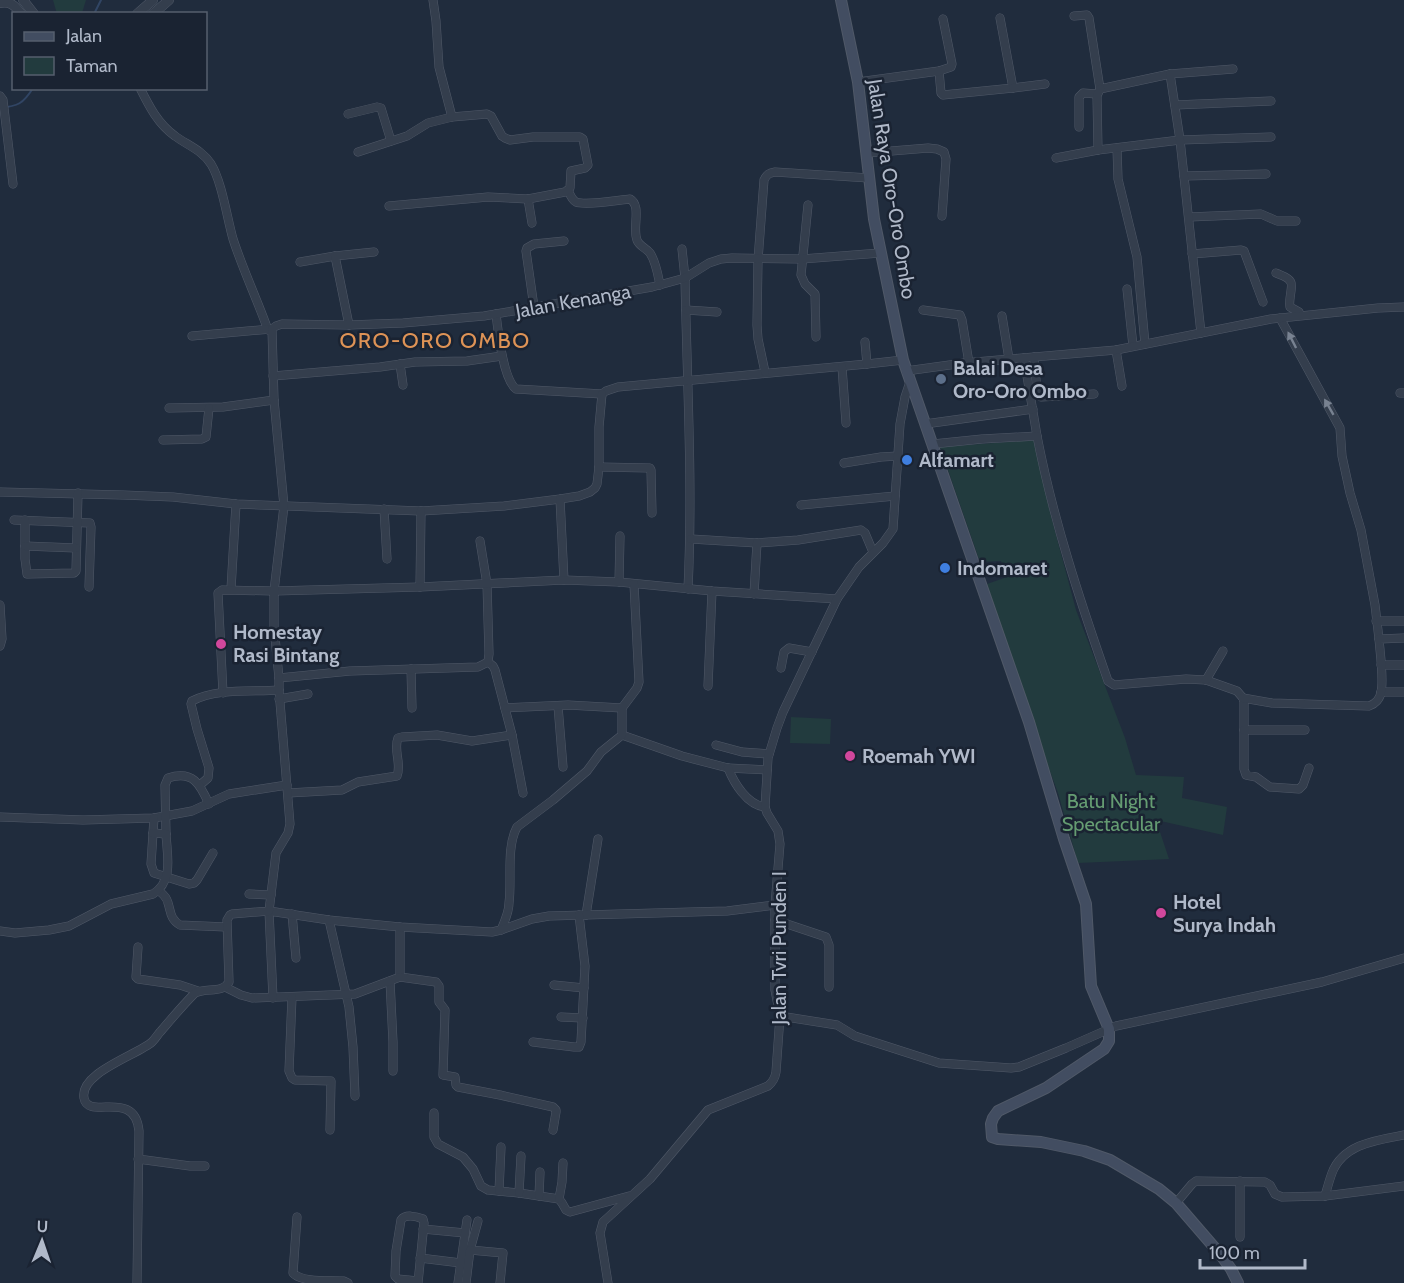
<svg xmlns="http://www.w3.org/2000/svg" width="1404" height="1283" viewBox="0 0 1404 1283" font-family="Cabin,sans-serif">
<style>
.green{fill:#223b3e}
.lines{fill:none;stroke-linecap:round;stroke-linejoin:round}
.stream{stroke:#314564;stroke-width:2}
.minor-casing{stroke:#505968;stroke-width:9}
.tertiary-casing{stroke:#505968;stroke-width:10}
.secondary-casing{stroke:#505968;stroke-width:12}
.minor{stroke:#343e4d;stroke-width:8}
.tertiary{stroke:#343e4d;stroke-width:9}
.secondary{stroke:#424d61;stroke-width:10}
.oneway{fill:#788291}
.service-dot{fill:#5c6f8a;stroke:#1a2332;stroke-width:2}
.shop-dot{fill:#3f7fe0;stroke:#1a2332;stroke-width:2}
.hotel-dot{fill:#d1479c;stroke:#1a2332;stroke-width:2}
.labels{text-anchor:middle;stroke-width:5;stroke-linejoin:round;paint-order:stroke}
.street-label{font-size:20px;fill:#b0b9c9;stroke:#1a2332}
.poi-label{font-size:20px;font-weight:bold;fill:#b0b9c9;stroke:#1a2332;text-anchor:start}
.park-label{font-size:20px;fill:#659c72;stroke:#1a2332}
.quarter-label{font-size:22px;letter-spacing:1.5px;fill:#de9356;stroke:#1a2332}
</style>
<rect width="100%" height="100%" fill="#202c3d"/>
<!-- green -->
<g class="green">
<path d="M53,0h33l-4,13 -25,1z"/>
<path d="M1034,440l17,76 25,94 49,128 11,37 48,2 -2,21 45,9 -4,28 -67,-15 13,39 -91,4 -20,-70 -37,-101 -34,-108 20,-7 -6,-16 -21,1 -40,-115z"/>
<path d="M791,717l40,2 -1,25 -40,-1z"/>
</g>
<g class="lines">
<!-- stream -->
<g class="stream">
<path d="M94,14l7,-14"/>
<path d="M0,108c18,-2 23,-4 33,-20"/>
</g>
<defs>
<g id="minor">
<path d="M1074,16l13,-1 2,3 11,71 70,-15"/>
<path d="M939,71l2,22 2,2 70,-7 -13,-70"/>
<path d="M858,82l81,-11 12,-4 1,-3 -9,-45"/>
<path d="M140,88c9,18 18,36 35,48 12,9 27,14 36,28 11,18 16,54 22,75 10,31 24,60 35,91"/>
<path d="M1013,88l32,-4"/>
<path d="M0,96l3,4 10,84"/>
<path d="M1175,105l96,-4"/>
<path d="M348,114l29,-7 4,1 10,33"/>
<path d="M1079,127v-30l4,-4 14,1"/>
<path d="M1117,148l1,31 19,78 8,87"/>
<path d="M1098,150l82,-10 91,-3"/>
<path d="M358,152l49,-16 21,-13 24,-6"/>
<path d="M867,153l61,-5 9,1 7,3 2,7 -4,57"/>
<path d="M1056,158l42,-8 -1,-54 3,-7"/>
<path d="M1184,176l82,-2"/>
<path d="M568,190c2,5 4,10 8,12 10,4 43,-2 54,-3 12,7 2,28 7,41 2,6 9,8 13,13 6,9 8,22 10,32"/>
<path d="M528,199l4,24"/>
<path d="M808,205l-7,70 4,9 10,10 1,43"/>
<path d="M389,206l99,-9 40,2 37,-7 5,-4 1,-17 14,-3 3,-3 -5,-26 -3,-2h-47l-23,3 -5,-2 -3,-2 -11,-20 -4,-2 -35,3 -13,-50 -3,-46 -3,-21"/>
<path d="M1189,217l72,-3 16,7h19"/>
<path d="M682,249l3,29c2,103 8,207 3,311"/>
<path d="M1192,254l49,-4 3,1 19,51"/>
<path d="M300,262l35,-6"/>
<path d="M1276,273c4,2 12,4 14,8 4,4 -2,19 0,26l9,5 1,3"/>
<path d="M1127,289l6,57"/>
<path d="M534,307l-8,-56 1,-3 7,-4 30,-3"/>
<path d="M686,310l31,2"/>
<path d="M923,310l37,5 2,5 7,43"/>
<path d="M496,314c2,17 7,65 20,75l86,5 4,-3 12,-4 249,-23 36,-4"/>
<path d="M1002,316l7,43"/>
<path d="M1280,318l60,110 2,28 8,37 11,37 14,75 4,34"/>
<path d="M349,325l-14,-69 39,-4"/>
<path d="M1201,333l-21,-193 -10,-66 63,-5"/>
<path d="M192,336l79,-7"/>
<path d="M865,342l2,22"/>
<path d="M1116,350l6,36"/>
<path d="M1034,357l3,34 1,4 3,2 53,-3"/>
<path d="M1024,358l13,78"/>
<path d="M400,364l3,21"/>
<path d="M842,367l4,56"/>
<path d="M906,371l58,-8 152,-13 155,-31 107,-11 26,-1"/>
<path d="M765,372l-7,-33 -1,-14 1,-65 6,-80c3,-6 5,-7 11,-8l94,6"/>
<path d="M273,376l107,-9 35,-5 52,-1 35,-5"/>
<path d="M1400,393h4"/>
<path d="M169,408l54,-1 51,-7"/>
<path d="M925,424l108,-15"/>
<path d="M163,440l39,-1 4,-2 3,-29"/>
<path d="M933,444l49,-5 55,-3c16,83 43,165 71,245l6,4 72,-6 20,1 31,11 6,7 1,4v67l2,6 10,2 14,10 29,2 4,-4 6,-17"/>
<path d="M844,463l37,-6 17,-1"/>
<path d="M599,467l51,1 1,2 1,43"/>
<path d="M0,492l123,3 50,2 63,7 185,7 83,-5 56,-7 19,-3 11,-4 5,-4 2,-4 2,-17v-40l3,-33"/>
<path d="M560,499l4,81"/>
<path d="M801,505l94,-9"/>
<path d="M384,509l3,50"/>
<path d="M14,520l76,3 1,4 -2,60"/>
<path d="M25,520v39l2,15 47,-1 2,-2 2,-78"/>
<path d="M691,539l66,4 41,-3 63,-10 4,3 8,19"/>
<path d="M25,546l51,2"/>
<path d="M619,582l1,-46"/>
<path d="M420,587l1,-76"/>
<path d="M231,589l5,-85"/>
<path d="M754,594l3,-51"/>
<path d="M0,605l2,34 -2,7"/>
<path d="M1376,621h28"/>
<path d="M488,662l5,4 2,4 17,65 11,58"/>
<path d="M1381,665h23"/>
<path d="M781,668l3,-16 5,-4 23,4"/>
<path d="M411,669l1,39"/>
<path d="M279,678l71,-7 128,-4 10,-5 1,-8 -2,-70 -7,-43"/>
<path d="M1206,680l17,-29"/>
<path d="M708,686l4,-95"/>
<path d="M1381,692h23"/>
<path d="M223,693l-5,-100 4,-3 52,1 146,-4 144,-7 55,2 93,9 125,8"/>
<path d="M1243,698l29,5 97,3c6,-2 11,-7 12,-14 3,-12 -1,-40 -2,-53l25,-1"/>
<path d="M279,699l29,-5"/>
<path d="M558,706l5,61"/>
<path d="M505,708l63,-3 54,3"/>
<path d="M1244,730h61"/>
<path d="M622,735l60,21 46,12 39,2"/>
<path d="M716,745l26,7 27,2"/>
<path d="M728,768c6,15 19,37 37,39"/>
<path d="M200,785l8,-7 1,-10 -12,-39 -6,-25 1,-3c25,-13 59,-9 87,-11"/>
<path d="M288,793l54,-3 16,-8 39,-6c5,-12 -4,-26 1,-38l4,-1 35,-2 35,6 40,-6"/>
<path d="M0,817l83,3 71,-2 38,-7 37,-17 58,-9"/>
<path d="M154,818l-3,46 3,9 35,11 5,-1 3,-3 16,-27"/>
<path d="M166,834l-1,-49 3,-7c25,-8 32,6 41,26"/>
<path d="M159,891c4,3 8,7 9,12 3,9 2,16 12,22l46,2"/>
<path d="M249,894l22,1"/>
<path d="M292,914l4,44"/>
<path d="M586,915l12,-76"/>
<path d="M329,920l20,87 4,40 2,49"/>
<path d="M775,920l51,17 3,8v42"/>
<path d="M400,927v50"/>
<path d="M501,930c4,-9 8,-18 8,-27 3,-23 -3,-56 8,-76l36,-27 34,-29 14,-19 21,-17v-27l15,-20 2,-6 -5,-98"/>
<path d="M0,931l15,2 34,-3 20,-4 42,-22 42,-10c21,-13 14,-39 13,-60l-13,-1"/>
<path d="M138,947l-2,30 2,2 42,6 18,6"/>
<path d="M390,981l3,61v29"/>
<path d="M554,985l30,3"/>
<path d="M225,987l16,8 11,3 103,-4 45,-17 36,5 3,4v16l6,8 -2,65 12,2 1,8 2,2 42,8 53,12 3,3v2l-3,18"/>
<path d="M292,997l-3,74 3,7 3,2 36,1 -1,49"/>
<path d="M273,998l-4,-87 60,9 71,7 92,5 9,-2 31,-11 17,-3 178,-5 48,-6"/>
<path d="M780,1016l57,9 18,11 84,27 72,5 8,-1 47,-19 50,-22 206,-44 82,-24"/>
<path d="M561,1017l22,1"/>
<path d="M533,1042l41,5h5l2,-5 4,-76 -6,-51"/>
<path d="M434,1113v24l4,7 25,13 10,12 8,17 7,4 31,3 40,6 3,4 4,7 4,2 59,-16"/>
<path d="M138,1159l52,7h15"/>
<path d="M1240,1181v56"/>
<path d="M499,1191l2,-44"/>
<path d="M519,1193l2,-37"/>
<path d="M539,1196l1,-24"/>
<path d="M1325,1196c2,-7 4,-15 7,-23 11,-29 45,-33 72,-38"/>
<path d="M559,1199l3,-17 1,-19"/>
<path d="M1176,1203l16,-19 4,-3 69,1 5,3 5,9 7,3 43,-1 79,-10"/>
<path d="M297,1217l-4,56c9,10 37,7 51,8l4,2"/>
<path d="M423,1229l42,4"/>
<path d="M470,1250l8,-29"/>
<path d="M420,1258l41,5"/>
<path d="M137,1283l2,-152c-4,-43 -51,-10 -55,-33 -5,-25 53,-43 68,-56 4,-4 6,-8 9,-11 11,-13 22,-26 34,-38 12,-6 27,1 34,-11l-2,-62 3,-5 2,-1 37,-3 7,-58 12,-20 2,-9 -11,-134v-12l-5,-51v-36l10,-85 -10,-106 -2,-71 4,-3 6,-2 67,1 54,-2 81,-7 168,-29 33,-9 24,-15 12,-4 11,-1 70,1 78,-6"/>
<path d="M418,1283l6,-60 -1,-4c-7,-3 -18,-5 -22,1l-5,31 -1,25 3,3 20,2"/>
<path d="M458,1283l9,-63"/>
<path d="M466,1283l4,-33 33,3 -3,30"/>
<path d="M608,1283l-8,-50 3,-11 47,-43 58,-69 60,-24c5,-4 7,-8 8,-14l4,-56 -5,-26v-85l5,-61 -2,-13 -11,-18 -2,-6 3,-49 9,-30 6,-16 54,-113 22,-32 24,-24 10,-14 7,-105 5,-27 5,-15"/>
</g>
<g id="tertiary">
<path d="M23,0l11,14"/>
<path d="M0,3c11,-2 15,3 21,11"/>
<path d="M137,14l16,-14"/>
<path d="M153,14l16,-14"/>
</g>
<path id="secondary" d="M841,0l17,82 16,137 29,141 126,362 35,117 22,65 5,82 18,43v12l-5,8 -58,39 -48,23 -5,7 -2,6 1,13 6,2 43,3 43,9 26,9 49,29 17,14 44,51 11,15 7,14"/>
</defs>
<!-- minor casing -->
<use href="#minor" class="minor-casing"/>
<!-- tertiary casing -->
<use href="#tertiary" class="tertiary-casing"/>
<!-- secondary casing -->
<use href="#secondary" class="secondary-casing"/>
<!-- minor -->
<use href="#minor" class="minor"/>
<!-- tertiary -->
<use href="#tertiary" class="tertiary"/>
<!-- secondary -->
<use href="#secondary" class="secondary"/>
</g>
<!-- one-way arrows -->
<defs><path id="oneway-solid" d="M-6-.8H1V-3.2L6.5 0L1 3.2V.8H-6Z" transform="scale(1.5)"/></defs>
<g class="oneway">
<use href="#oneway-solid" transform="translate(1292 340) rotate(-117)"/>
<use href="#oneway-solid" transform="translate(1329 407) rotate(-120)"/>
</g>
<!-- markers -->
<circle class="service-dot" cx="941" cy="379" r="6"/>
<g class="shop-dot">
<circle cx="907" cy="460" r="6"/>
<circle cx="945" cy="568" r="6"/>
</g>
<g class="hotel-dot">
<circle cx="221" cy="644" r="6"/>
<circle cx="850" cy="756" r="6"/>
<circle cx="1161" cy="913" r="6"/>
</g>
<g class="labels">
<!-- street labels -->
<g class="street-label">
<text transform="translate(892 189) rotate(81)" y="7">Jalan Raya Oro-Oro Ombo</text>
<text transform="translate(573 301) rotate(-10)" y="7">Jalan Kenanga</text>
<text transform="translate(779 948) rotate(-90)" y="7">Jalan Tvri Punden I</text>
</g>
<!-- poi labels -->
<g class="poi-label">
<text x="953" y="375">Balai Desa<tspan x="953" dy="23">Oro-Oro Ombo</tspan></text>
<text x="919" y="467">Alfamart</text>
<text x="957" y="575">Indomaret</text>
<text x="233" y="639">Homestay<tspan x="233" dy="23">Rasi Bintang</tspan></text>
<text x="862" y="763">Roemah YWI</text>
<text x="1173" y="909">Hotel<tspan x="1173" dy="23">Surya Indah</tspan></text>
</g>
<!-- park labels -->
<g class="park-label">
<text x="1111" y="808">Batu Night<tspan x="1111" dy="23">Spectacular</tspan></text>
</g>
<!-- quarter labels -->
<g class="quarter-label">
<text x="435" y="348">ORO-ORO OMBO</text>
</g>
</g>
<!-- legend -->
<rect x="12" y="12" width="195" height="78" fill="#1a2332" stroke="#565f6e" stroke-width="1.5"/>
<rect x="24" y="32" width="30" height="9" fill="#424d61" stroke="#565f6e" stroke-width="1.5"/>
<text x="66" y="42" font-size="18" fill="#b0b9c9">Jalan</text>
<rect x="24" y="57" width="30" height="18" fill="#223b3e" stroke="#565f6e" stroke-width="1.5"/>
<text x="66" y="72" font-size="18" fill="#b0b9c9">Taman</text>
<!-- north arrow -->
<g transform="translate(42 1241) rotate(2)" stroke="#1a2332" stroke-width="4.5" paint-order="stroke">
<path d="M0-4.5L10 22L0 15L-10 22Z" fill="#b0b9c9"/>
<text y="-9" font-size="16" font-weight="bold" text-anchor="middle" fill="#b0b9c9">U</text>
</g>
<!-- scale -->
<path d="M1200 1259v9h105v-9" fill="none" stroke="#b0b9c9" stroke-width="3"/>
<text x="1209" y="1259" font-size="18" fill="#b0b9c9" stroke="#1a2332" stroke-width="4.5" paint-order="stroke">100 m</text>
</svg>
